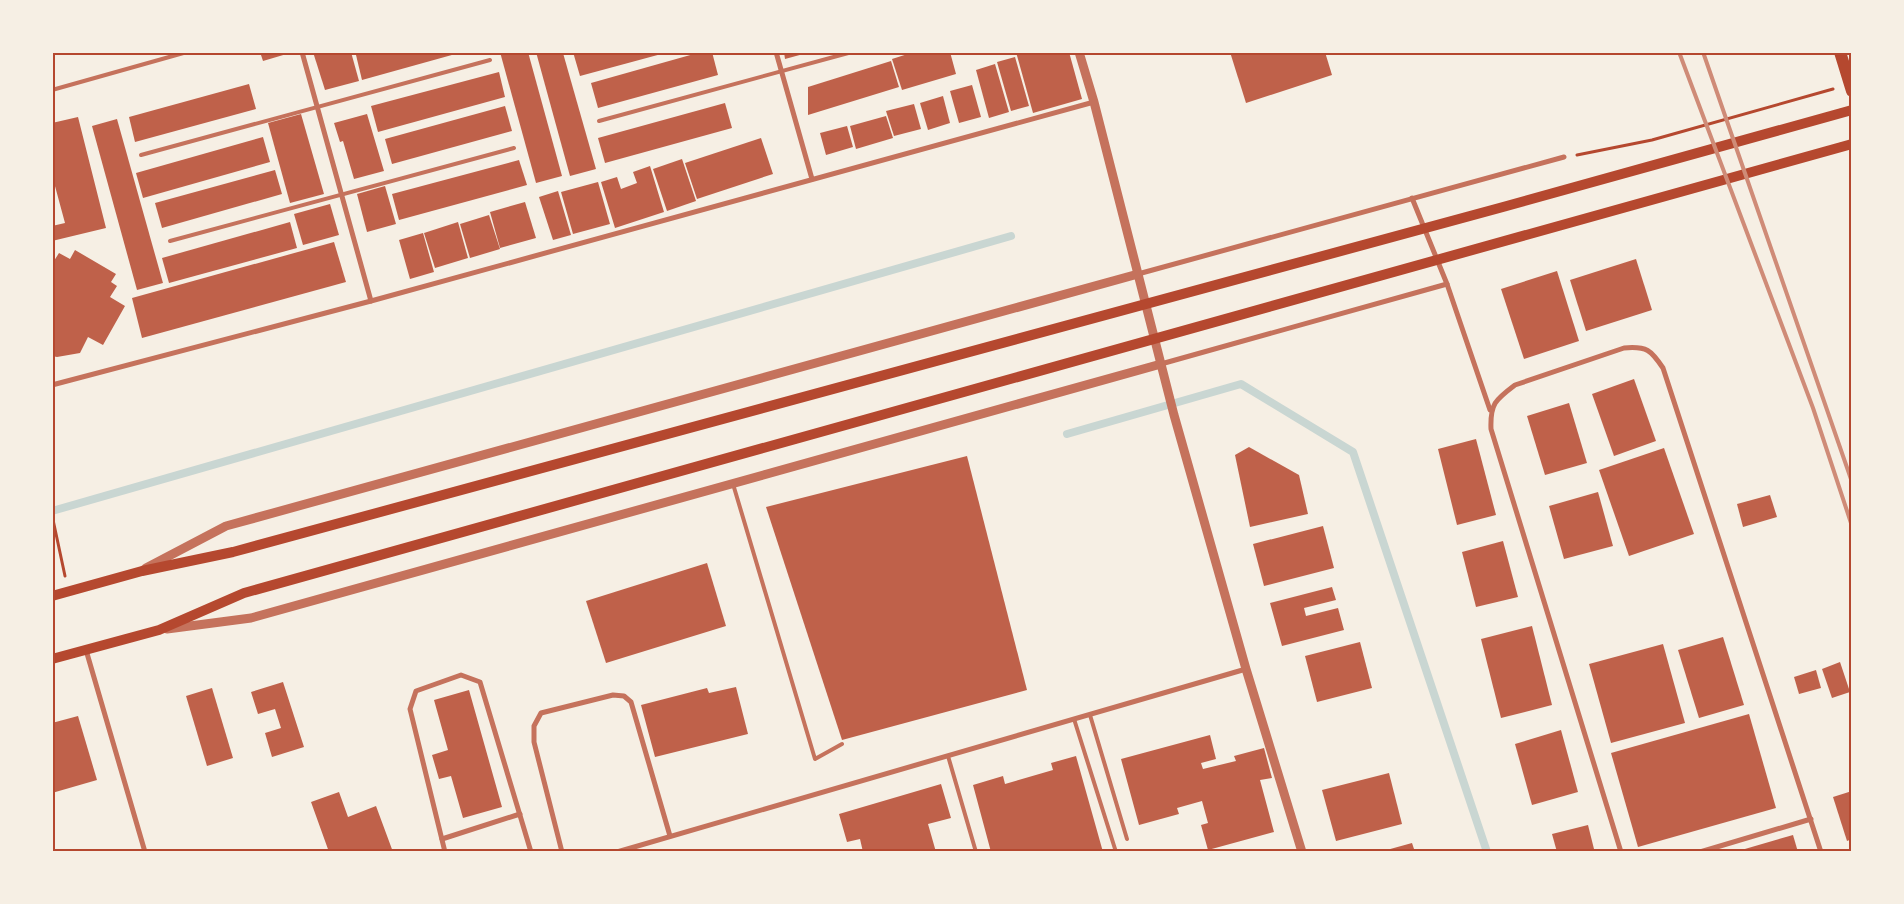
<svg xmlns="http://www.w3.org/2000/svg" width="1904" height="904" viewBox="0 0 1904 904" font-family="Jost,sans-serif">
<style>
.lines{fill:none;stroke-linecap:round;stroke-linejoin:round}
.stream{stroke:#c9d6d2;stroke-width:8}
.building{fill:#bf614a}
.path{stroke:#b5482f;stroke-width:3}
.service{stroke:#c5725c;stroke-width:4}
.minor{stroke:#c5725c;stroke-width:5}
.tertiary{stroke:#c5725c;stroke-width:9}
.secondary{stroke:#b5482f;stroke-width:10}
.primary{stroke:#b5482f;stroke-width:12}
.rail{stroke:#cf8b77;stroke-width:4}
.neatline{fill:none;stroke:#b5482f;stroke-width:2}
</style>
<rect width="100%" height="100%" fill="#f6efe4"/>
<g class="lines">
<!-- stream -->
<g class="stream">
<path d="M1067,434l174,-50 112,68 134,400"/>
<path d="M52,511l959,-275"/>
</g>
</g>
<!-- building -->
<g class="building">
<path d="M260,52h30v1l-27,8z"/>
<path d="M313,52h38l8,29 -34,9z"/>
<path d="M363,52h96v1l-97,27 -6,-25z"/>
<path d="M500,52h28l34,124 -26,7z"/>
<path d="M536,52l27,1 33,116 -26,7z"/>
<path d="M573,52h91l1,1 -85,23z"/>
<path d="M701,52h11l6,23 -120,33 -7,-25z"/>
<path d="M784,52h23v1l-22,6z"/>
<path d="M914,52h36l6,22 -54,16 -10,-31z"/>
<path d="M1016,52h53l13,47 -49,14z"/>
<path d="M1230,52h95l7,23 -86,28z"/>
<path d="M1015,57l14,49 -18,5 -14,-49z"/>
<path d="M891,61l8,26 -91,28v-28z"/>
<path d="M995,64l14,48 -20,6 -13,-48z"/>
<path d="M499,72l6,25 -127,35 -7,-26z"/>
<path d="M249,84l7,25 -121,33 -6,-25z"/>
<path d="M972,85l9,32 -22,6 -9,-32z"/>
<path d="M943,96l7,27 -22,7 -8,-27z"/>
<path d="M725,103l7,25 -127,35 -7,-25z"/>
<path d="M914,104l7,25 -27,7 -8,-25z"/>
<path d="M505,106l7,25 -120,33 -7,-25z"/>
<path d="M301,114l23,80 -34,9 -22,-80z"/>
<path d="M367,114l17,57 -30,8 -11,-38 -3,1 -6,-19z"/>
<path d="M886,116l7,22 -37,11 -6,-23z"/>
<path d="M78,117l28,111 -54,13v-15l13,-3 -13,-48v-52z"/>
<path d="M117,119l46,164 -26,7 -45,-164z"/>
<path d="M847,126l6,21 -27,8 -6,-22z"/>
<path d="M263,137l7,25 -127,36 -7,-25z"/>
<path d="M761,138l12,36 -76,25 -12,-36z"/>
<path d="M682,159l14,42 -29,10 -14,-42z"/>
<path d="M519,160l8,25 -128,35 -7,-26z"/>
<path d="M650,166l14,46 -49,16 -14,-46 16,-5 4,12 16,-6 -4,-11z"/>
<path d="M275,170l7,24 -120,34 -7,-25z"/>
<path d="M598,182l12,42 -37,10 -12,-42z"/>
<path d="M385,186l11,38 -29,8 -10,-38z"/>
<path d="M558,191l13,44 -18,5 -14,-43z"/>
<path d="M525,202l11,36 -36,10 -10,-36z"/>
<path d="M330,204l9,31 -36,10 -9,-31z"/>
<path d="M489,215l11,34 -30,9 -10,-34z"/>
<path d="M290,222l7,26 -128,35 -7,-25z"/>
<path d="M458,222l10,36 -33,10 -11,-35z"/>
<path d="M423,233l11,39 -24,7 -11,-39z"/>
<path d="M334,242l12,40 -204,56 -10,-40z"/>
<path d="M75,250l41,24 -5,8 6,4 -7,11 15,9 -22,39 -15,-8 -8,16 -23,4 -5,-1v-92l7,-11 11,6z"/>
<path d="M1636,259l16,51 -66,21 -16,-51z"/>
<path d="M1557,271l22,70 -55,18 -23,-70z"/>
<path d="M1634,379l22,62 -42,15 -22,-62z"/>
<path d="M1569,403l18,60 -42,12 -18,-59z"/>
<path d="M1476,439l20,76 -39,10 -19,-76z"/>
<path d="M1249,447l50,28 9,39 -58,13 -15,-72z"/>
<path d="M1664,448l30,86 -65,22 -30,-86z"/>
<path d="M967,456l60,234 -185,50 -76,-233z"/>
<path d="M1598,492l15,54 -49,13 -15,-53z"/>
<path d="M1770,495l7,22 -34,10 -6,-23z"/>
<path d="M1323,526l11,42 -70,18 -11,-42z"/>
<path d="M1503,541l15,56 -42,10 -14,-55z"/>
<path d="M707,563l19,63 -120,37 -20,-62z"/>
<path d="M1332,587l4,13 -32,8 2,8 32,-8 6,22 -62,16 -12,-43z"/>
<path d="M1532,626l20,79 -51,13 -20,-79z"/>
<path d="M1723,637l21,68 -45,13 -21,-68z"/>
<path d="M1360,642l12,46 -55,14 -12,-46z"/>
<path d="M1663,644l22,79 -74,20 -22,-79z"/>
<path d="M1840,662l10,30 -18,6 -10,-29z"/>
<path d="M1816,670l5,18 -22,6 -5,-17z"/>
<path d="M283,682l21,65 -32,10 -7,-24 16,-5 -6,-19 -17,5 -7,-22z"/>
<path d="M736,687l12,47 -93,23 -14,-52 66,-17 2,5z"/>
<path d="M212,688l21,70 -26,8 -21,-70z"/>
<path d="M469,690l33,117 -39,11 -12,-42 -12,3 -7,-24 16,-5 -14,-50z"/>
<path d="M1749,714l27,94 -138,39 -27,-94z"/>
<path d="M78,716l19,64 -45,13v-70z"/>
<path d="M1561,730l17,62 -46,13 -17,-61z"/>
<path d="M1210,735l6,24 -15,4 2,6 33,-8 -2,-5 30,-8 8,30 -12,2 14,52 -66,18 -7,-25 7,-2 -6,-22 -25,7 2,6 -40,11 -18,-66z"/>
<path d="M1076,756l27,96h-112l-18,-67 30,-9 2,8 48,-14 -2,-7z"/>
<path d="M1389,773l13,51 -66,17 -14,-51z"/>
<path d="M941,784l10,34 -23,6 8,28h-73l-3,-13 -13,3 -8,-28z"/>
<path d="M1852,791v48l-5,2 -14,-44z"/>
<path d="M339,792l9,25 28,-11 17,46h-64l-18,-50z"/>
<path d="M1588,825l6,24 -11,3h-26l-5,-18z"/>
<path d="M1793,835l5,17h-60v-1z"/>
<path d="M1412,843l3,9h-32v-1z"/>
</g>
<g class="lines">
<!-- path -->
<g class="path">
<path d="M1577,155l75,-15 181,-51"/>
<path d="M52,515l13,61"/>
</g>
<!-- service -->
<g class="service">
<path d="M52,90l135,-38"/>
<path d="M599,121l253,-69"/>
<path d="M141,155l349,-95"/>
<path d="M170,241l344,-93"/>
<path d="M733,484l82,275 27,-15"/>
<path d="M1090,715l37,124"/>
<path d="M1074,719l42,133"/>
<path d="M948,756l28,96"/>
</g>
<!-- minor -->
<g class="minor">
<path d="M302,52l69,249"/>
<path d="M776,52l36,127"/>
<path d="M1412,198l35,86 43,126"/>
<path d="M1138,274l426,-117"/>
<path d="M1161,364l286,-80"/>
<path d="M52,385l319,-84 723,-199"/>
<path d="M86,650l59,202"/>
<path d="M442,839l78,-25"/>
<path d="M445,852l-35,-143 6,-18 45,-16 19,7 51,170"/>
<path d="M562,852l-28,-110v-16l7,-13 72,-18 11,1 7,6 39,134"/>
<path d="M617,852l629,-183"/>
<path d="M1621,852l-130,-423c-1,-25 4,-29 24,-44l109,-37c23,-2 27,2 39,20l158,484"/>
<path d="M1700,852l111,-33"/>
</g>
<!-- tertiary -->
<g class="tertiary">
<path d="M1079,52l15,50 80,313 72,254 56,183"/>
<path d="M146,568l80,-42 912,-252"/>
<path d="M167,629l84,-11 910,-254"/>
</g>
<!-- secondary -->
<g class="secondary">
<path d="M52,596l90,-25 91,-19 1270,-345 349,-97"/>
<path d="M52,659l107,-29 85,-37 1608,-449"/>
</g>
<!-- primary -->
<path class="primary" d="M1840,52l12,39"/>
<!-- rail -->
<g class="rail">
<path d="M1679,52l134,356 39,118"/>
<path d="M1703,52l149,430"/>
</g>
</g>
<!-- border -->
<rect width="1904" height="904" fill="none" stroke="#f6efe4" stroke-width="108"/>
<rect x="54" y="54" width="1796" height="796" class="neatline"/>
</svg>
